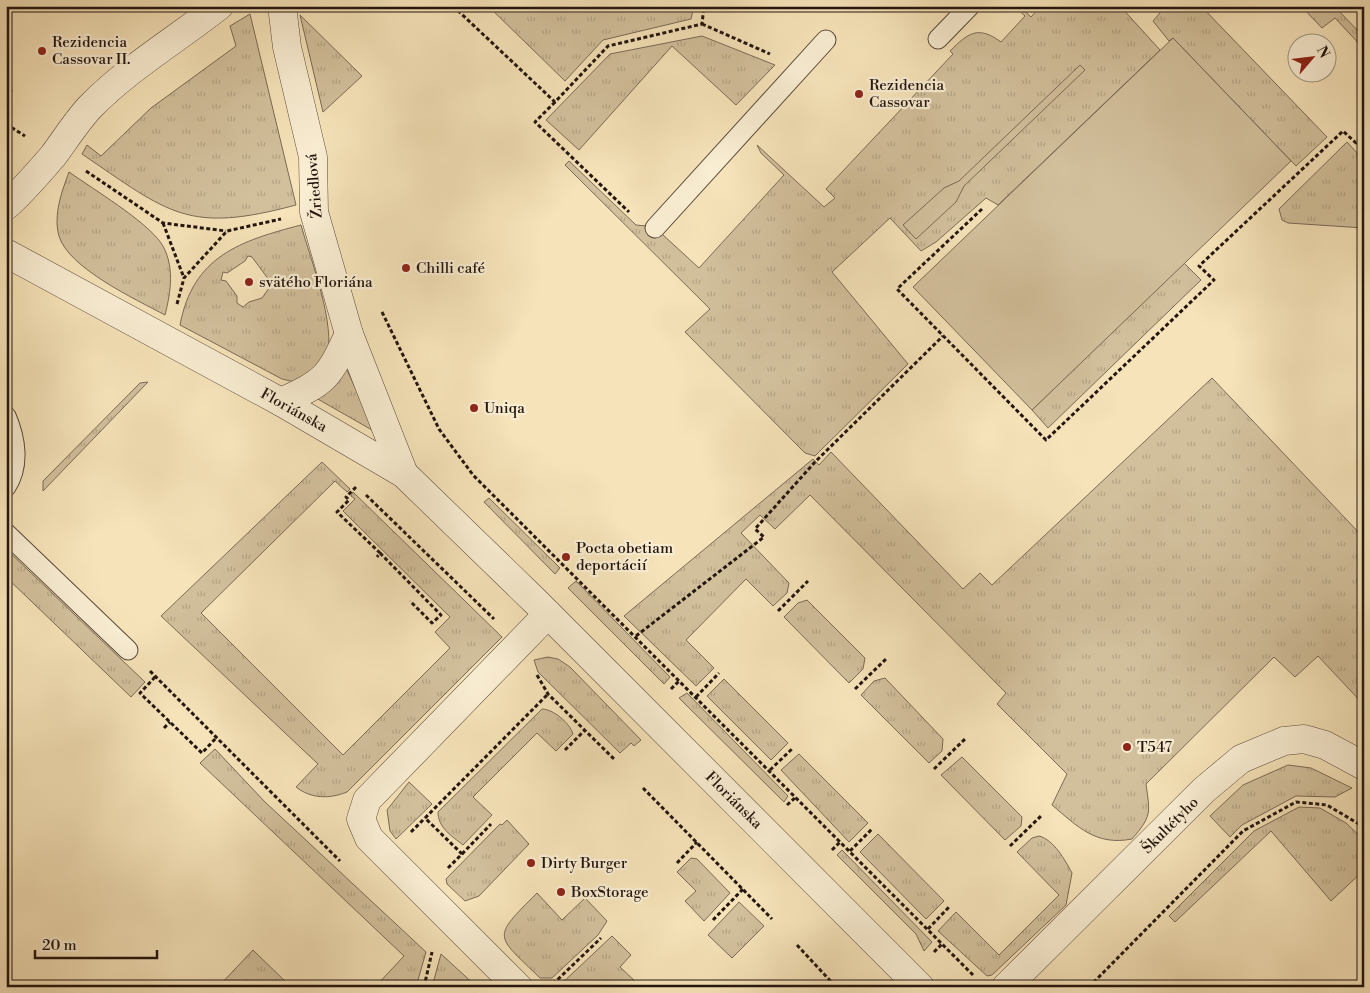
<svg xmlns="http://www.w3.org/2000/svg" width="1370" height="993" viewBox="0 0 1370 993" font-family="'Libre Bodoni',serif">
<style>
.grass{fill:url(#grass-tufts);stroke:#7a6a56;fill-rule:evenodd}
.garden{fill:#d2c09c;stroke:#7a6a56}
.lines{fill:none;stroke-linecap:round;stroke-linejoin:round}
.lane-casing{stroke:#58483a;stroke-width:21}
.street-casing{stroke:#58483a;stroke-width:29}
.path{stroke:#23150f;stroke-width:3;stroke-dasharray:4 2.5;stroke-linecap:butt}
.lane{stroke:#f9edd2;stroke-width:19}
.street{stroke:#f9edd2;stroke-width:28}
.poi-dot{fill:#8f2418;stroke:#f9edd2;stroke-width:2}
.labels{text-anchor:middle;stroke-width:4.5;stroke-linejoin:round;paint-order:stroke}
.poi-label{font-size:15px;fill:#23150f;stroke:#f9edd2;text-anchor:start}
.street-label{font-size:15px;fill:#23150f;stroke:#f9edd2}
</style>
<defs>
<pattern id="grass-tufts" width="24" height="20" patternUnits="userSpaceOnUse" patternTransform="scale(1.25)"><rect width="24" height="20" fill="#d2c09c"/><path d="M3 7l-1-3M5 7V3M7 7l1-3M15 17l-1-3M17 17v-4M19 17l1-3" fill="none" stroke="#b4a485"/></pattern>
</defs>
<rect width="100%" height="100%" fill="#f6e3b9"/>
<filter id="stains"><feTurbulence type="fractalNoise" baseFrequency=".004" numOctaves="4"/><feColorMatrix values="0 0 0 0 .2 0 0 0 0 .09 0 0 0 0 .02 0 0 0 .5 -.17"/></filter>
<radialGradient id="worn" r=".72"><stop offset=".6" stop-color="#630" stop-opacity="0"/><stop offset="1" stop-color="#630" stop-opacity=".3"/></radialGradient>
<!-- grass -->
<g class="grass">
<path d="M488,6h206l-3,13 -88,21 -38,41z"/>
<path d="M1014,6h5l12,11 10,-11h79l40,44 -162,155 -12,-7 -50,44 -15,9 -31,-33 -58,54 76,92 -93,92 -10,-3 -120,-121 25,-23 -145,-144 4,-4 67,64 11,1 3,-3 49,45 85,-93 -23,-22 -4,-8 67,62 11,-9 -9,-9 127,-135 -3,-3c18,-18 28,-26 51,-9l24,-26z"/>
<path d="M1166,6h35l126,131 -31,29 -123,-128 -4,3 -16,-20z"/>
<path d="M1301,6h33l30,31v12l-29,-31 -13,10z"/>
<path d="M250,14l46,191c-108,29 -126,9 -214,-51l5,-9 14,11 50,-48 85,-62 -6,-20z"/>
<path d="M300,15l62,61 -39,36z"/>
<path d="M702,36l73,29 -39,40 -64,-59 -93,104 -33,-30 64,-66z"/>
<path d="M1347,142l11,12 6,-5v79l-76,-5 -6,-3 -3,-11z"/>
<path d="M69,172c24,17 77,49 92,71 14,21 10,49 4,72 -28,-15 -97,-47 -106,-79 -6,-21 3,-45 10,-64z"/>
<path d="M301,225c10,36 35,99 26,134l-32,23 -13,-3 -102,-54c13,-69 60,-84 121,-100zM248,256l4,1 20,27 -10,14 -13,4 -6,5 -6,-4v-7l-11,-15 -5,-1 2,-8 4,1 18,-12z"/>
<path d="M1184,263l17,17 -153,148 -16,-18z"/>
<path d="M346,368l27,58 -1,4 -56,-32z"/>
<path d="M1212,378l152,160v167l-46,-49 -23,21 -21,-20 -128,127c4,29 6,32 -14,55 -36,7 -54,-12 -80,-34l15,-31 -70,-70 9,-11 -196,-198 -35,34 -15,-14 -19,18 48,50 -2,10 -14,13 -27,-27 -60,61 28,28 -18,18 -72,-70 189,-157 6,6 12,-13 132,137 17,-16 12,12z"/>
<path d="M148,382l-105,109v-10l97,-98z"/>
<path d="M322,462l28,27 -3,3 -12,-11 -134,132 142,142 107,-107 -15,-16 15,-15 -107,-106 12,-12 -4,-3 2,-4 149,145 -155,155c-17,7 -36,7 -51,-5l22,-23 -157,-148z"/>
<path d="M489,498l71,70 -5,6 -71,-72z"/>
<path d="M6,549l139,133 -14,15 -125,-120z"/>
<path d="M576,581l94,96 -6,7 -96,-96z"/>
<path d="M807,600l58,58 -2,11 -14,14 -65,-66 14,-14z"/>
<path d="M548,657l10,2 12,8 71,73 -7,6 -3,-3 -11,10 -82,-81 -4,-12z"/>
<path d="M885,678l58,61 -1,12 -13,12 -68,-68 13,-14z"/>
<path d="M724,679l64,64 -17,17 -64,-64z"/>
<path d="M687,693l101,103 -4,6 -105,-104z"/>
<path d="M542,709c11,0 28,14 31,25l-17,17 -19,-18 -64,64 19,18 -29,30c-11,-9 -25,-17 -25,-33z"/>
<path d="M215,749l50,53 161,150 -10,35h-41l29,-31 -204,-193z"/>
<path d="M799,754l69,69 -19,19 -68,-72z"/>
<path d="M962,757l60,60 -1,9 -16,14 -64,-65z"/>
<path d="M1288,765l23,3 41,20 -17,9 -39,-1 -54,29 -12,12 -20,-21 33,-31z"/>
<path d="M409,782l23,22 -36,35 -6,-8 -3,-21z"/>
<path d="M1299,807l21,1 26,15 18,17v30l-33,31 -60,-70 -96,91 -6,-6 85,-85z"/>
<path d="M507,820l22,24 -50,52 -14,5 -18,-17 -1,-5 54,-55 2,1z"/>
<path d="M878,834l66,67 -18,18 -66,-67z"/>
<path d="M1039,836c15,4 26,24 33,37l-6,32 -74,70 -5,1 -49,-45 18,-19 43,43 60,-60 -42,-43 15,-14z"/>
<path d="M842,850l90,92 -8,9 -8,-17 -79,-79z"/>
<path d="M691,858l6,1 33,34 -26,28 -19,-20 11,-10 -19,-19z"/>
<path d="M537,893l25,27 23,-22 22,23 -9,14 -46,43h-12c-45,-44 -49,-39 -3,-85z"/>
<path d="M739,902l25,24 -32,32 -24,-23z"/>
<path d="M612,936l19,19 -11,12 19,18 -1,2h-80z"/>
<path d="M253,950l38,37h-73z"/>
<path d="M441,954l36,33h-45z"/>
</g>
<!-- garden -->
<g class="garden">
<path d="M1173,38l118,123 -259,249 -119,-123z"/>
<path d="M1080,65l5,5 -121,116 -8,16 -40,37 -13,-14 41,-37 15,-7z"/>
</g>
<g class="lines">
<defs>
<g id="lane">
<path d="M938,39l32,-33"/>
<path d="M655,228l171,-188"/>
<path d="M6,416c10,23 14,50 0,71"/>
<path d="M6,533l122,117"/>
</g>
<g id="street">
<path d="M282,6l5,41 26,110 1,55 35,122 55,140"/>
<path d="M6,206c17,-15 32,-33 47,-50 12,-16 23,-34 37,-49 38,-39 86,-67 129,-101"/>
<path d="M6,253l275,149 123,72 133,129 383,384"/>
<path d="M281,402c45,-21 47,-23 68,-68"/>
<path d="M518,987l-149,-149 -8,-19 6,-19 181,-186"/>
<path d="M1006,987l198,-197 37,-31 43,-18 20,-2 21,6 39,21"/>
</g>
</defs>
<!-- lane casing -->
<use href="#lane" class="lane-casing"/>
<!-- street casing -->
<use href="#street" class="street-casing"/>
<!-- path -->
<g class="path">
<path d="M453,6l102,96 53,-56 94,-22 2,-18"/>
<path d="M1354,6l10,11"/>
<path d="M702,24l68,30"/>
<path d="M6,96l6,-6"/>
<path d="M555,102l-20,20 94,90"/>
<path d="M6,124l19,12"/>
<path d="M86,171l77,52 63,8"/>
<path d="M982,209l-85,80 149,151 168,-160 -15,-14 144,-135 13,12 8,-8"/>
<path d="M163,223l21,55"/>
<path d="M177,304l7,-26 43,-47 54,-12"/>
<path d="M382,312l57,117 34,46 501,501"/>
<path d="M356,487l-10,10 3,3 -12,12 43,41 -3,4"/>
<path d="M366,495l128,124"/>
<path d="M380,553l61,62 -9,8 -22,-22"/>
<path d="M778,611l30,-30"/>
<path d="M636,636l128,-99 -9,-8 60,-67 128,-126"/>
<path d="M150,671l190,190"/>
<path d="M537,675l11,19 66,65"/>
<path d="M155,677l-15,16 4,4 58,56 15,-16"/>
<path d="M671,689l9,-9"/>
<path d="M855,689l31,-30"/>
<path d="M696,697l23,-24"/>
<path d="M164,728l6,-6"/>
<path d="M565,750l20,-20"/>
<path d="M934,769l31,-30"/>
<path d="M770,770l23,-22"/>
<path d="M643,788l129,131"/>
<path d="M787,805l9,-8"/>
<path d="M411,832l14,-14"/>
<path d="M1010,846l32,-31"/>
<path d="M832,850l8,-8"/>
<path d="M850,851l23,-23"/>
<path d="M462,854l29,-30"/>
<path d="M677,863l20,-21"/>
<path d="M448,868l14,-14 -37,-36 123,-124"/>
<path d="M713,920l30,-31"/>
<path d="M928,929l22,-23"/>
<path d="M797,945l39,42"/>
<path d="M934,952l8,-8"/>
<path d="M553,984l48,-46"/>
<path d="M424,987l8,-35"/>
<path d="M1089,987l154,-156 53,-29 31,3 37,22"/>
</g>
<!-- lane -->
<use href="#lane" class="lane"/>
<!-- street -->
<use href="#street" class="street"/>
</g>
<!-- markers -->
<g class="poi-dot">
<circle cx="42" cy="51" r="5"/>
<circle cx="859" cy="94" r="5"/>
<circle cx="406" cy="268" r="5"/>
<circle cx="249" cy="282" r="5"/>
<circle cx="474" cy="408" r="5"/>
<circle cx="566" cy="557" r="5"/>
<circle cx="1127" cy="747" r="5"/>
<circle cx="531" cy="863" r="5"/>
<circle cx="561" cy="892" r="5"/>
</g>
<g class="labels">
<!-- poi labels -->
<g class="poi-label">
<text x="52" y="47">Rezidencia<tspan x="52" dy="17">Cassovar II.</tspan></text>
<text x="869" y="90">Rezidencia<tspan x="869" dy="17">Cassovar</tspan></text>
<text x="416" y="273">Chilli café</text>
<text x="259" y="287">svätého Floriána</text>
<text x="484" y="413">Uniqa</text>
<text x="576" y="553">Pocta obetiam<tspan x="576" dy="17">deportácií</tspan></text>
<text x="1137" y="752">T547</text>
<text x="541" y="868">Dirty Burger</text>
<text x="571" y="897">BoxStorage</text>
</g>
<!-- street labels -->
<g class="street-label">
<text transform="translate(314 186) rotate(-95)" y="5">Žriedlová</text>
<text transform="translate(294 410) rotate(29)" y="5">Floriánska</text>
<text transform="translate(734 800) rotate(45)" y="5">Floriánska</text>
<text transform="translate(1170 825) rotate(-45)" y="5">Škultétyho</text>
</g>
</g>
<!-- margin -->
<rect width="1370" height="993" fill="none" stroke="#f6e3b9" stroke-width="25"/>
<rect x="8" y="8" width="1355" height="978" fill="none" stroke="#23150f" stroke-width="2.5"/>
<rect x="12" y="12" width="1345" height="968" fill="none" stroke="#23150f"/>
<!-- north arrow -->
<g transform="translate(1312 58) rotate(62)"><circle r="24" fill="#f9edd2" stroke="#a39784"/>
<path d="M0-4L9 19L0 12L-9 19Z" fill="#8f2418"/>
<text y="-8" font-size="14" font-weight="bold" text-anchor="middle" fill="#23150f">N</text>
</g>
<!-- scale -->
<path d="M35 950v8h122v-8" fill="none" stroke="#23150f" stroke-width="2.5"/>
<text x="42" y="950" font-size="15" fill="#23150f" stroke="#f9edd2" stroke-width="4" paint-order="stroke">20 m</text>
<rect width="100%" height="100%" filter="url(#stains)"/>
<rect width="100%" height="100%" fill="url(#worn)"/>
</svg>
